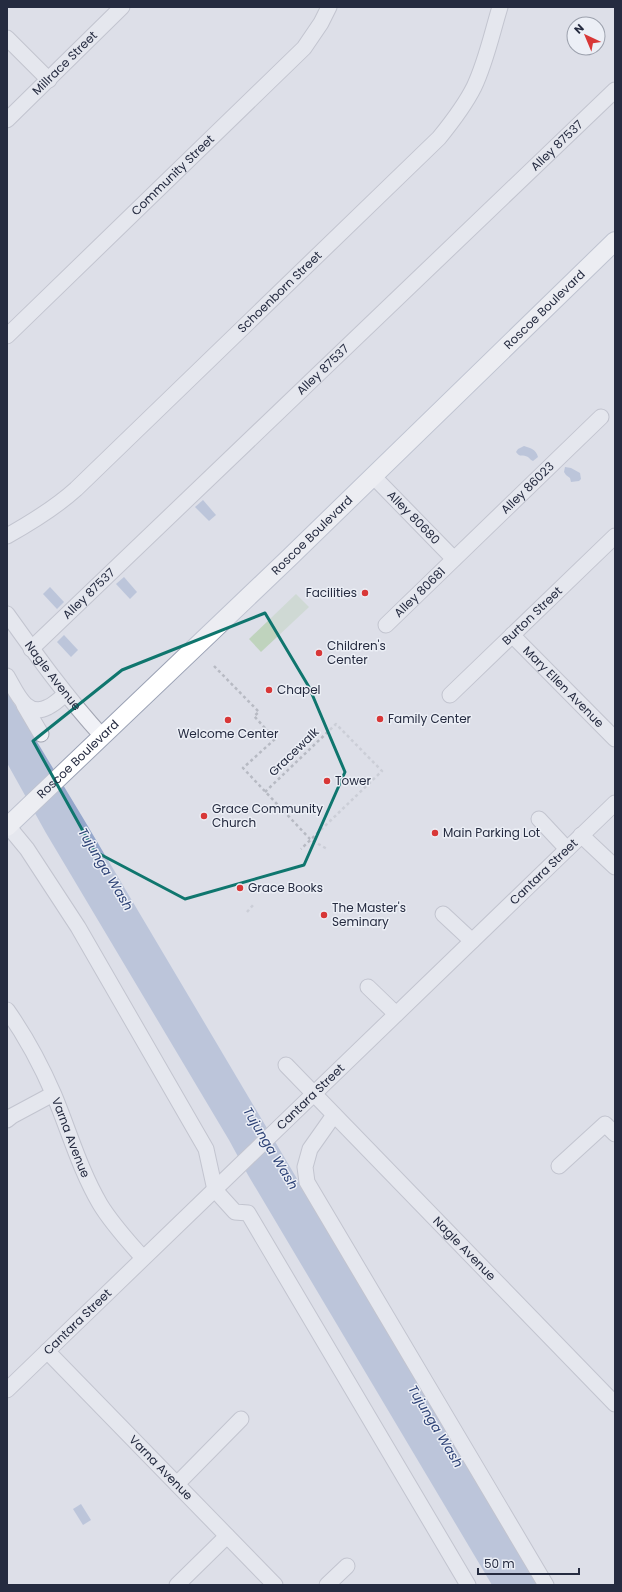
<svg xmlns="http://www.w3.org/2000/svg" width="622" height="1592" viewBox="0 0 622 1592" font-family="Poppins,sans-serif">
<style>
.park{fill:#bfd3bd}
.water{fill:#95a7cb}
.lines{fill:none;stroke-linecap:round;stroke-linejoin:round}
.minor-casing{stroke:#a2a5b2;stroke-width:17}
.major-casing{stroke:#9ba2b5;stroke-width:20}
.path{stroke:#b7bac3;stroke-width:2.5;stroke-dasharray:3 3;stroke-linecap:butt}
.minor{stroke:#f0f1f6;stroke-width:15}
.major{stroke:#fff;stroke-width:18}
.marked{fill:none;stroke:#0f766e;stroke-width:3;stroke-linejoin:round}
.poi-dot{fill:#d83737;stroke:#eceff6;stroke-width:1.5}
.labels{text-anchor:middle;stroke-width:3;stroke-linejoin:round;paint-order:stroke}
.street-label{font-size:12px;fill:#252b40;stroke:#eceff6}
.poi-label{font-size:12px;fill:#252b40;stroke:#eceff6;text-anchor:start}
.water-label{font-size:13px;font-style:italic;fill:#2d4276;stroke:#eceff6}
</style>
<rect width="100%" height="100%" fill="#dddfe8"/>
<!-- park -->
<path class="park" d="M296,594l13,13 -48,45 -12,-13z"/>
<!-- water -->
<g class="water">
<path d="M524,446c6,2 12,3 14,11l-5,4c-2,-1 -3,-2 -5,-4 -5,-3 -8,1 -12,-5l2,-3z"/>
<path d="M565,467l6,1 9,5 1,6 -2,2 -8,1 -1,-4 -4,-3 -2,-3z"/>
<path d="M203,500l13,15 -7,6 -14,-14z"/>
<path d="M124,577l13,15 -7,7 -14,-15z"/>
<path d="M50,587l14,15 -7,7 -14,-15z"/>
<path d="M64,635l14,15 -7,7 -14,-15z"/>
<path d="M7,692l76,126 455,767h-46l-244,-410 -19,-35 -183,-307 -39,-70z"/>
<path d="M81,1504l10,16 -8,5 -10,-16z"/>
</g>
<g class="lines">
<defs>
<g id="minor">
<path d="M7,38l42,42"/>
<path id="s1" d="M7,120l115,-113"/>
<path id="s2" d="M7,336l297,-288 17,-25 8,-16"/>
<path id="s3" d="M373,476l81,83"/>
<path id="s4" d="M7,536c25,-14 48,-28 69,-47l363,-351c13,-16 26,-33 35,-51 12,-25 18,-54 26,-80"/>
<path id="s5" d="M7,614c30,42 60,84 95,122"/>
<path id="s6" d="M386,625l215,-208"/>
<path id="s7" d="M512,635l103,104"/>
<path id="s8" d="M31,649l584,-559"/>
<path d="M7,676c9,15 19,43 41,31 7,-3 12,-9 18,-13"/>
<path id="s9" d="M450,695l165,-159"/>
<path d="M24,705l17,29"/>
<path d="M539,819l28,30"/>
<path d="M8,826l19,23 51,78 128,222 9,41 20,22 13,1 220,372"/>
<path d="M581,835l34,32"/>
<path d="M443,914l29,27"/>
<path d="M368,987l28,27"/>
<path id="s10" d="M7,1010c19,27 34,55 47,85 15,36 26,75 46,109 12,20 28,37 43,54"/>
<path id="s11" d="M286,1065l329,339"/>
<path d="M334,1115l-24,34 -5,18 2,15 239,403"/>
<path d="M7,1120l5,-4 41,-22"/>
<path d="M559,1166l46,-42 10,10"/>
<path id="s12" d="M47,1351l228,234"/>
<path id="s13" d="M7,1390l608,-587"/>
<path d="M177,1484l64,-65"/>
<path d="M177,1585l50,-49"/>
<path d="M327,1585l20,-19"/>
</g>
<g id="major">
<path id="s14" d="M7,827l283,-270 325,-316"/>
</g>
</defs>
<!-- minor casing -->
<use href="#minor" class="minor-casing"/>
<!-- major casing -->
<use href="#major" class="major-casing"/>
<!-- path -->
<g class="path">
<path d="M214,666l45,46 -5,4 21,23 -32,29 67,71 17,10"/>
<path d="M265,792l71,-68 46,47 -81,78"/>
<path d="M247,912l7,-8"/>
</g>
<!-- minor -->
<use href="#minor" class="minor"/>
<!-- major -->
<use href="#major" class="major"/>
</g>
<!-- marked area -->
<path d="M0 0H622V1592H0ZM265,613l44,74 36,85 -41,93 -119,34 -91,-48 -61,-110 89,-71z" fill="#dddfe8" fill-opacity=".55" fill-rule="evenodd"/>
<path class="marked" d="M265,613l44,74 36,85 -41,93 -119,34 -91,-48 -61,-110 89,-71z"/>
<!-- markers -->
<g class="poi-dot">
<circle cx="365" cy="593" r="4"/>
<circle cx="319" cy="653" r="4"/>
<circle cx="269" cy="690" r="4"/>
<circle cx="380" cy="719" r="4"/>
<circle cx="228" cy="720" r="4"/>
<circle cx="327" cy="781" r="4"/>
<circle cx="204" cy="816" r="4"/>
<circle cx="435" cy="833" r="4"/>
<circle cx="240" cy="888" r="4"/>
<circle cx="324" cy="915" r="4"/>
</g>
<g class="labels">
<!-- street labels -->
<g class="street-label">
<text dy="4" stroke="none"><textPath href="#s1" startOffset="81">Millrace Street</textPath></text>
<text dy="4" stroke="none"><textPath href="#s8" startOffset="728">Alley 87537</textPath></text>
<text dy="4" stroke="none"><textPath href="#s2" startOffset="231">Community Street</textPath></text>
<text dy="4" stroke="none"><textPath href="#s4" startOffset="367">Schoenborn Street</textPath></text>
<text dy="4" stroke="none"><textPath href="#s14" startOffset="746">Roscoe Boulevard</textPath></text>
<text dy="4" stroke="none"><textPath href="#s8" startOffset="404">Alley 87537</textPath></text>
<text dy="4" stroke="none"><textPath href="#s6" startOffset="197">Alley 86023</textPath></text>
<text dy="4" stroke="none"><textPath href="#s3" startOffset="58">Alley 80680</textPath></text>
<text dy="4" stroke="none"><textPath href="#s14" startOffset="422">Roscoe Boulevard</textPath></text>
<text dy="4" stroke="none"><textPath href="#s6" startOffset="47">Alley 80681</textPath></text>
<text dy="4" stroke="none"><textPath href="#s8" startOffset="80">Alley 87537</textPath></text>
<text dy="4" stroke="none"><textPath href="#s9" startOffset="114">Burton Street</textPath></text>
<text dy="4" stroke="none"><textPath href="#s5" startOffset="77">Nagle Avenue</textPath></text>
<text dy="4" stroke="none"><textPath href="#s7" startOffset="73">Mary Ellen Avenue</textPath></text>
<text transform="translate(294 752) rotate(-44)" y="4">Gracewalk</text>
<text dy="4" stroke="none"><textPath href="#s14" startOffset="98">Roscoe Boulevard</textPath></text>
<text dy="4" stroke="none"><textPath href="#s13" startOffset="746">Cantara Street</textPath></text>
<text dy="4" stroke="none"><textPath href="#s13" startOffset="422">Cantara Street</textPath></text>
<text dy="4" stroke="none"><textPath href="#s10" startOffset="143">Varna Avenue</textPath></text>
<text dy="4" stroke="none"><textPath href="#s11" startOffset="256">Nagle Avenue</textPath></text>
<text dy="4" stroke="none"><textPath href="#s13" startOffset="98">Cantara Street</textPath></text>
<text dy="4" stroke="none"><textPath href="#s12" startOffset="163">Varna Avenue</textPath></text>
</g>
<!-- poi labels -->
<g class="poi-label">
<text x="357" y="597" text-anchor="end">Facilities</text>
<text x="327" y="650">Children's<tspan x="327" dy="14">Center</tspan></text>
<text x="277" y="694">Chapel</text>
<text x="388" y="723">Family Center</text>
<text x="228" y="738" text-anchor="middle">Welcome Center</text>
<text x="335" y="785">Tower</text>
<text x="212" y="813">Grace Community<tspan x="212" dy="14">Church</tspan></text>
<text x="443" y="837">Main Parking Lot</text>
<text x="248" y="892">Grace Books</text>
<text x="332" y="912">The Master's<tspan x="332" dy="14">Seminary</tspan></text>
</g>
<!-- water labels -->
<g class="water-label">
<text transform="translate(106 869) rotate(59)" y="5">Tujunga Wash</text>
<text transform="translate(271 1148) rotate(59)" y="5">Tujunga Wash</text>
<text transform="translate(436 1426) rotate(59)" y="5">Tujunga Wash</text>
</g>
</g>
<!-- border -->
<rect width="622" height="1592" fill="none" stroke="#252b40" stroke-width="16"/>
<!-- north arrow -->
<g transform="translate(586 36) rotate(316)"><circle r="19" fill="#eceff6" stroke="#9ca1ad"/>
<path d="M0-3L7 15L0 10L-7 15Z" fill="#d83737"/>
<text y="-6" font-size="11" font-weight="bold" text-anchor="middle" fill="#252b40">N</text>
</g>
<!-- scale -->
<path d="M478 1568v6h101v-6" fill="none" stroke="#252b40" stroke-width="2"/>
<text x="484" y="1568" font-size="12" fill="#252b40" stroke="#eceff6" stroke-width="3" paint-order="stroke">50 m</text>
</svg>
